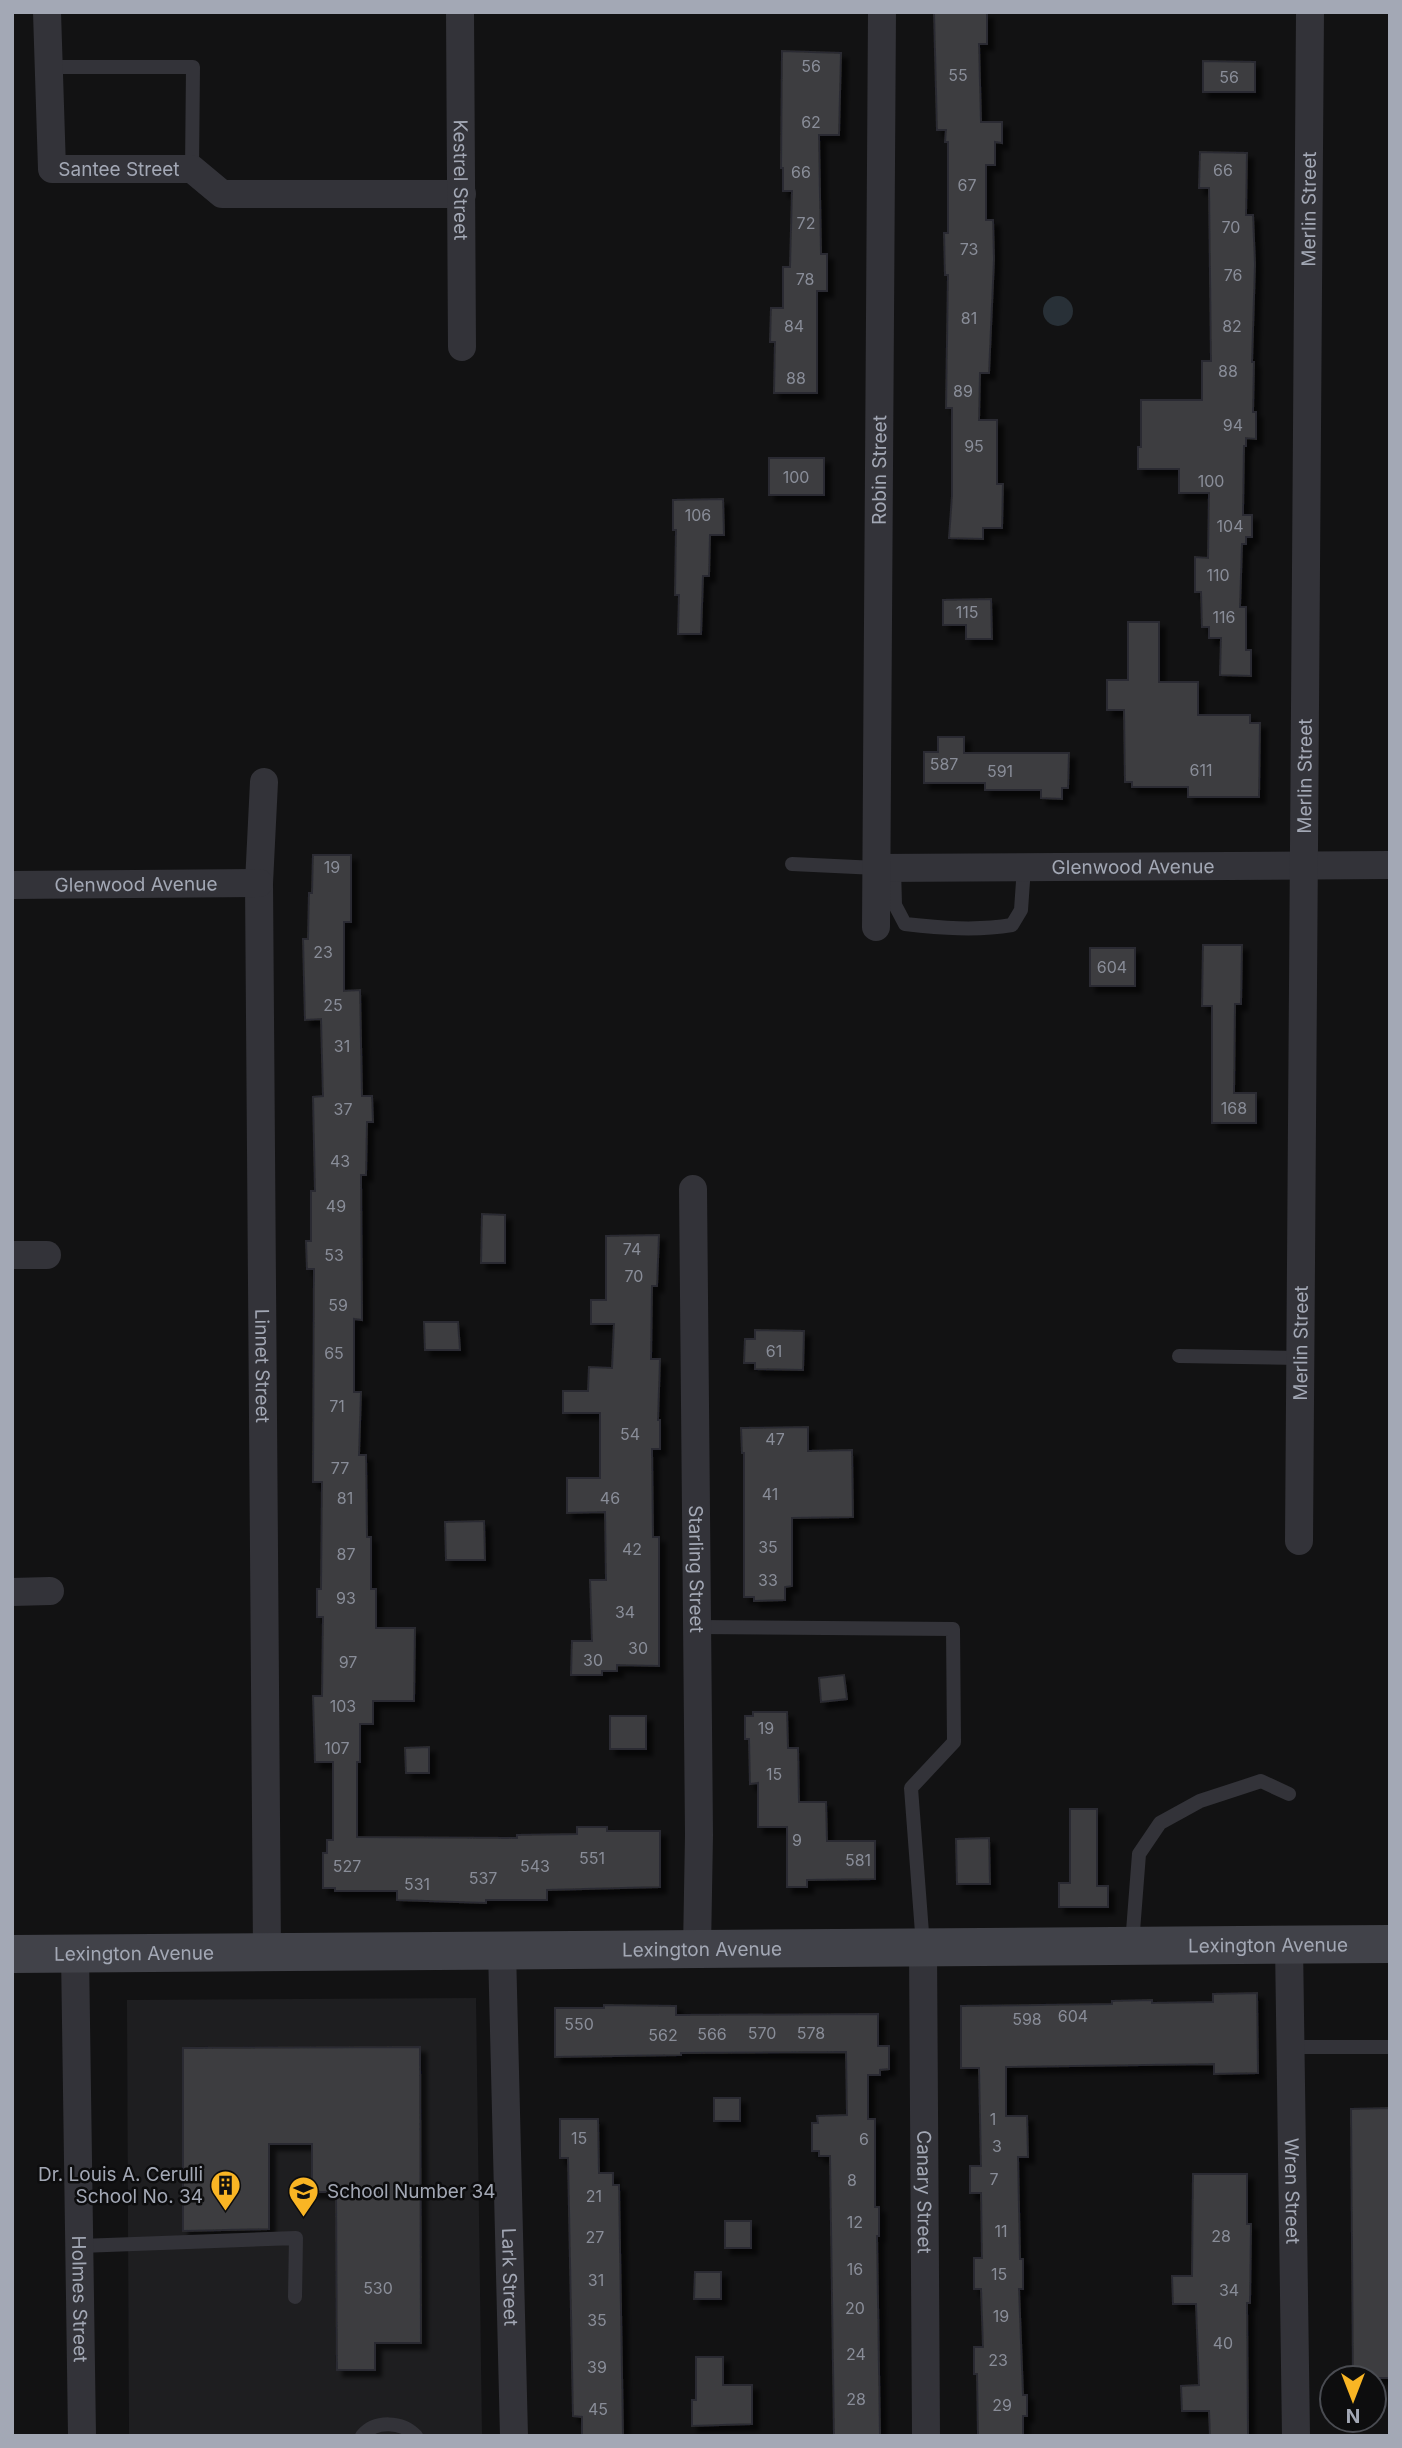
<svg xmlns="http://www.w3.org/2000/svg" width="1402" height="2448" viewBox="0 0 1402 2448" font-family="Inter,sans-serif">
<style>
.built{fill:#1e1e20}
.water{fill:#283037}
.building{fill:#3c3d41;stroke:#2c2c30;stroke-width:2;filter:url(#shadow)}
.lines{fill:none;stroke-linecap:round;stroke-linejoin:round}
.lane{stroke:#333339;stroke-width:14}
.street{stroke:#333339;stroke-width:28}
.secondary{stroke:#414249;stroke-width:38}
.labels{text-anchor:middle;stroke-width:5;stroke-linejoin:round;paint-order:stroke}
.number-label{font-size:16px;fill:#898d98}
.street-label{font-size:19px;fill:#a3a8b5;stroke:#0d0d0e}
.poi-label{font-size:19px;fill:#a3a8b5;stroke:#0d0d0e;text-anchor:end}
</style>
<defs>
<filter id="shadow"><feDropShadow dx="6" dy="6" stdDeviation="2" flood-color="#0009"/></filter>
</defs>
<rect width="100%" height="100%" fill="#121213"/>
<!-- built -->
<path class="built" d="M476,1998l6,438h-353l-2,-436z"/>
<!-- water -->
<circle class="water" cx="1058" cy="311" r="15"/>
<!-- building -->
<g class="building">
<path d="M934,12l53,1v31h-8l2,78h21v21l-7,-1v23h-9v55h7l1,39 -5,114h-9l-1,47h18v64h6l-1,44h-19v11l-34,-1 3,-42v-88h-6l2,-133h-3l-1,-42h4v-91h-3l1,-12h-9z"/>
<path d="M782,51l59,2 -2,82h-20l2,119h6v37h-10v102h-43l1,-51h-5l1,-34h12v-41h7l2,-76h-9v-23h-2z"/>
<path d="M1203,61l52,1v30h-52z"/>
<path d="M1200,152l47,1 -1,62h7l2,49 -3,98h2l-1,50h3v27l-10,-1v8h-2l-1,64v5h9v22h-6v7h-4l-2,63h6v43h5v26l-31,-1 1,-37h-12v-11h-7l-1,-35h-6v-35l13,1 1,-65h-30v-24h-41v-22h3v-47h61v-39h9l-2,-173h-10z"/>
<rect x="769" y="458" width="55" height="37"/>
<path d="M723,499l1,36h-14l-1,41h-6l-2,58h-23l1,-39h-4l1,-65h-3v-30z"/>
<path d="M991,599l1,40h-26v-14h-23v-25z"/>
<path d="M1128,622h31v60h39v33h52v8h10l-1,74h-71v-10h-56v-5h-7l-1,-72h-17v-30h21z"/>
<path d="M938,737h26v16h105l-1,35h-6v11l-21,-1v-8h-56v-7h-61v-31h14z"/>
<path d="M313,855h38v67h-7v69l16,-1 2,106h10l1,26h-6l-1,53h-5l1,145 -8,-1v73h7l-2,63h7l1,82h4v52h5v39h39l-1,73h-41v23h-13v38h-3v75l160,1v-3l60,-1v-7h30v4h53v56l-113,3v10h-61v3l-89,-3v-9h-62v-3h-12v-35h4v-13h6v-78h-18l-2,-66h9l1,-79h-6v-28h4l1,-107h-9l1,-213h-7l-1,-28h5v-50h4l-2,-94 10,-1 -2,-77 -16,1 -2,-81h5l1,-46h3z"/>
<path d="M1203,945h39l-1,59h-6l-1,89h22v30h-44v-117h-10z"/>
<rect x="1090" y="948" width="45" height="38"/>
<path d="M482,1214l23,1v48h-24z"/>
<path d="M659,1235l-2,51h-5l-1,73h9l-2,61h2v29h-8l1,88h6v129l-42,-1v6h-15v4h-31l1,-34h20l-2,-61h16l-1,-68 -38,1v-35h33v-65h-37v-22h25l1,-24 23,1 2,-44h-23v-24h15v-64z"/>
<path d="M424,1322h34l2,28h-35z"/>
<path d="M755,1330l49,1 -1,39 -48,-1v-6h-11l1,-24h10z"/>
<path d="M808,1427v24l44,-1 1,67 -61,1v68l-7,1v13l-31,1v-4h-10v-144h-2l-1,-25z"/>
<path d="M484,1521l1,39h-39l-1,-38z"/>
<path d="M844,1675l3,24 -26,3 -2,-24z"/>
<path d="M753,1712h34l1,36h10l1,54h27l1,39h48v38l-68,1v7h-20v-60h-29v-44l-8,1 -1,-45h-4v-23h8z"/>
<rect x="610" y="1716" width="36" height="33"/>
<path d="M429,1747v26h-23l-1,-25z"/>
<path d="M1070,1809h27v77h11v21h-49v-24h11z"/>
<path d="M989,1838l1,46h-33l-1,-45z"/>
<path d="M1257,1993l1,80 -44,1v-10l-208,3v49h21l1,41h-10l2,102h3v30h-4l4,106h4v21h-4v20h-45l-1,-62h-3v-27h9l-2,-58h-7v-31h8l-1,-65h-11v-27h11l-2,-98h-18v-62l151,-2v-3l40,-1v3l61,-1v-8z"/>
<path d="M604,2005l72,1v9l202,-1v32h11v23l-9,1v5h-12v44h7v88h4v29h-2l3,200h-46l-4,-280h-11v-5h-7v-28h6l-1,-7 30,-1 -1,-63 -165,1v2l-126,2v-49h49z"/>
<path d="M420,2047l1,296h-46v27h-38l-1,-178h-24v-48h-43v85l-86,2v-183z"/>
<rect x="714" y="2098" width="26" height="23"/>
<path d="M1390,2108v270h-37l-2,-269z"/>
<path d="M560,2119h38l1,54h14v12h6l4,251h-41v-19l-9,-1 -5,-258h-8z"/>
<path d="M1193,2174h54v50h4l-1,79h-3l1,133h-38l-1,-25h-27l-1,-25 18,-1 -3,-81h-23l-1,-28h20z"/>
<rect x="725" y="2221" width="26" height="27"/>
<path d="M695,2272h26v27h-27z"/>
<path d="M696,2357h27v28h29v39l-60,2v-26h4z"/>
</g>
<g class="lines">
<!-- lane -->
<g class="lane">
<path d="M48,67h145l-1,102"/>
<path d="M792,864l85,4"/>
<path d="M894,868l1,37 10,19c35,4 72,7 107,1l9,-15 3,-43"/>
<path d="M1179,1356l121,2"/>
<path d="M697,1627l256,2 1,113 -43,46 12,158"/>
<path d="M1132,1944l7,-90 21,-31 40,-22 61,-20 28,13"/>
<path d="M1290,2047h100"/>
<path d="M80,2246l216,-8 -1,59"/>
<path d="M362,2436c13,-16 40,-15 54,0"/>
</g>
<!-- street -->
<g class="street">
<path id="s1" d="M47,12l5,157h140l30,25h240"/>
<path id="s2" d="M460,12l2,335"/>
<path id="s3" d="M264,782l-5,101 8,1069"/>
<path id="s4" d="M877,868l513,-3"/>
<path id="s5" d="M12,885l247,-2"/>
<path id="s6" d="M876,927l6,-915"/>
<path id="s7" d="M693,1189l6,646 -2,114"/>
<path d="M12,1255h35"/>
<path id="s8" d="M1299,1541l11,-1529"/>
<path d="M12,1592l38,-1"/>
<path id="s9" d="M1289,1944l7,492"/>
<path id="s10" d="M923,1947l3,489"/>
<path id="s11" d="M502,1950l12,486"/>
<path id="s12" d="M75,1953l7,483"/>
</g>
<!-- secondary -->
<path class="secondary" id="s13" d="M12,1954l1378,-10"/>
</g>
<!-- icons -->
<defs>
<symbol id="building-pin" viewBox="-11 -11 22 30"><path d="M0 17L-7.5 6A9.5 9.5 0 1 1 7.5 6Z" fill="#f9b524" stroke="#0d0d0e"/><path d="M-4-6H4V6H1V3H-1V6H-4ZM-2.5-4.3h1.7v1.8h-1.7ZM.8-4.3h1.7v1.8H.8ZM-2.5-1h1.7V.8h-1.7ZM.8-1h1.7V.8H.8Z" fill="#111"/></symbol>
<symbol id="school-pin" viewBox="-11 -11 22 30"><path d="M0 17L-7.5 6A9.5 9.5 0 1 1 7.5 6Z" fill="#f9b524" stroke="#0d0d0e"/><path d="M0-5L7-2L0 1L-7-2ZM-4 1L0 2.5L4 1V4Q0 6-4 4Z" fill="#111"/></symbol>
</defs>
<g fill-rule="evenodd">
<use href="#building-pin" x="208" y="2168" width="35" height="47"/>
<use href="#school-pin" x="286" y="2174" width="35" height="47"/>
</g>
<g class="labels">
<!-- number labels -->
<g class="number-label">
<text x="811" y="72">56</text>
<text x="958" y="81">55</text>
<text x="1229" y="83">56</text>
<text x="811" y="128">62</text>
<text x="1223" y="176">66</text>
<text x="801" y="178">66</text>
<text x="967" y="191">67</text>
<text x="806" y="229">72</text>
<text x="1231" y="233">70</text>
<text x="969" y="255">73</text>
<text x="1233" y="281">76</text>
<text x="805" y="285">78</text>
<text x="969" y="324">81</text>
<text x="794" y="332">84</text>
<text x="1232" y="332">82</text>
<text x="1228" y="377">88</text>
<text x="796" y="384">88</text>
<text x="963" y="397">89</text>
<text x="1233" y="431">94</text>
<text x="974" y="452">95</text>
<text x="796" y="483">100</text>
<text x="1211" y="487">100</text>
<text x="698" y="521">106</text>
<text x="1230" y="532">104</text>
<text x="1218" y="581">110</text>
<text x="967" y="618">115</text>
<text x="1224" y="623">116</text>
<text x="944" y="770">587</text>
<text x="1201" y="776">611</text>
<text x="1000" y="777">591</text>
<text x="332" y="873">19</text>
<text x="323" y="958">23</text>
<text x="1112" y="973">604</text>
<text x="333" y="1011">25</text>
<text x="342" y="1052">31</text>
<text x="1234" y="1114">168</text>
<text x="343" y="1115">37</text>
<text x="340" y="1167">43</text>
<text x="336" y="1212">49</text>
<text x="632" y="1255">74</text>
<text x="334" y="1261">53</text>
<text x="634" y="1282">70</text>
<text x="338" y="1311">59</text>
<text x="774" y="1357">61</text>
<text x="334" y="1359">65</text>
<text x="337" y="1412">71</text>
<text x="630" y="1440">54</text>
<text x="775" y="1445">47</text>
<text x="340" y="1474">77</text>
<text x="770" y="1500">41</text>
<text x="345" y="1504">81</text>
<text x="610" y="1504">46</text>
<text x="768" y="1553">35</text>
<text x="632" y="1555">42</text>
<text x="346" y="1560">87</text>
<text x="768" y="1586">33</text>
<text x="346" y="1604">93</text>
<text x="625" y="1618">34</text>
<text x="638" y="1654">30</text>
<text x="593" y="1666">30</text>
<text x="348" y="1668">97</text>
<text x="343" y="1712">103</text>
<text x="766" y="1734">19</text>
<text x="337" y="1754">107</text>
<text x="774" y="1780">15</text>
<text x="797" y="1846">9</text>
<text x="592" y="1864">551</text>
<text x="858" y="1866">581</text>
<text x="347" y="1872">527</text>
<text x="535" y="1872">543</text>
<text x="483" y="1884">537</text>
<text x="417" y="1890">531</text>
<text x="1073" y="2022">604</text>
<text x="1027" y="2025">598</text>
<text x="579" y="2030">550</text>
<text x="762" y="2039">570</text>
<text x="811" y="2039">578</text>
<text x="712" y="2040">566</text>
<text x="663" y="2041">562</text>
<text x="993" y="2125">1</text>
<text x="579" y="2144">15</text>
<text x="864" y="2145">6</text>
<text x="997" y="2152">3</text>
<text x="994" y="2185">7</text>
<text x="852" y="2186">8</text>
<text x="594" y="2202">21</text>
<text x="855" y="2228">12</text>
<text x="1001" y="2237">11</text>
<text x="1221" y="2242">28</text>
<text x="595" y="2243">27</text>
<text x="855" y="2275">16</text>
<text x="999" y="2280">15</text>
<text x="596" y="2286">31</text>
<text x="378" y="2294">530</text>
<text x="1229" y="2296">34</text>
<text x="855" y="2314">20</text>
<text x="1001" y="2322">19</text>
<text x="597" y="2326">35</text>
<text x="1223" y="2349">40</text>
<text x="856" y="2360">24</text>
<text x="998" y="2366">23</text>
<text x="597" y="2373">39</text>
<text x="856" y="2405">28</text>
<text x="1002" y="2411">29</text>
<text x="598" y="2415">45</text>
</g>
<!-- street labels -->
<g class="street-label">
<text dy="7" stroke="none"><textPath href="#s1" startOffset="224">Santee Street</textPath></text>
<text dy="7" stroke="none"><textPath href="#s2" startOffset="168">Kestrel Street</textPath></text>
<text dy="7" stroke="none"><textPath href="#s8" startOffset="1332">Merlin Street</textPath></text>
<text dy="7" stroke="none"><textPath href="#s6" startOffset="457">Robin Street</textPath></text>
<text dy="7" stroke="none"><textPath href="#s8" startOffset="765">Merlin Street</textPath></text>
<text dy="7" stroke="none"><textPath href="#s4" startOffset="256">Glenwood Avenue</textPath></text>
<text dy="7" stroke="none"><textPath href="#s5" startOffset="124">Glenwood Avenue</textPath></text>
<text dy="7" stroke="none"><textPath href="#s8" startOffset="198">Merlin Street</textPath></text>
<text dy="7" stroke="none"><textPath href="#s3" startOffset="584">Linnet Street</textPath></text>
<text dy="7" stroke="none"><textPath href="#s7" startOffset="380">Starling Street</textPath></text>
<text dy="7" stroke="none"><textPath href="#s13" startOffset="1256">Lexington Avenue</textPath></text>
<text dy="7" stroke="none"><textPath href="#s13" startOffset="690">Lexington Avenue</textPath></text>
<text dy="7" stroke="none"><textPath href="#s13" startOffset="122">Lexington Avenue</textPath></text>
<text dy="7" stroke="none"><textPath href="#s9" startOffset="247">Wren Street</textPath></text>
<text dy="7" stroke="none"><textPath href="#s10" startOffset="245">Canary Street</textPath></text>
<text dy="7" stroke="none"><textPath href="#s11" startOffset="327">Lark Street</textPath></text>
<text dy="7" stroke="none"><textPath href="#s12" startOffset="346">Holmes Street</textPath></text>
</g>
<!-- poi labels -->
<g class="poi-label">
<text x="203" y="2181">Dr. Louis A. Cerulli<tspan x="203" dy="22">School No. 34</tspan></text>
<text x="327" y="2198" text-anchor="start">School Number 34</text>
</g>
</g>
<!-- border -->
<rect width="1402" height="2448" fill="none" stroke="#a3a8b5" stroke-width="28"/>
<!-- north arrow -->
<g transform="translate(1353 2399) rotate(180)"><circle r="33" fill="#0d0d0e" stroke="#494b51" stroke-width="2"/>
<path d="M0-5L12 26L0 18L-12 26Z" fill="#f9b524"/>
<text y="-10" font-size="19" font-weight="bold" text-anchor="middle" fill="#a3a8b5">N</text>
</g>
</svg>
